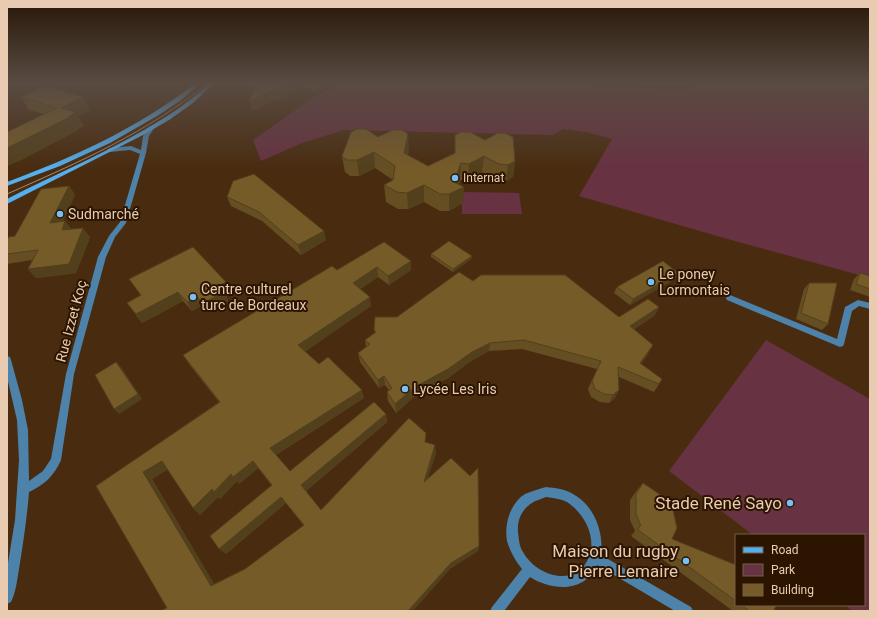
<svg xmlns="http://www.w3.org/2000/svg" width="877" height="618" viewBox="0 0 877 618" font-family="Roboto,sans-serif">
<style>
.green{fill:#673242}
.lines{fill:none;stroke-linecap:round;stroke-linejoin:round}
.street{fill:#4d83ab;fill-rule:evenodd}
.secondary{fill:#54afef;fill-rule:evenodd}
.tram{stroke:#a88b70;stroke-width:1}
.wall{fill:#654e22;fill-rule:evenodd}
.shaded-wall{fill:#52401c}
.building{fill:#755b28;stroke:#52401c;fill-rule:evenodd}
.poi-dot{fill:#76c0f7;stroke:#2b1501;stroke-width:1.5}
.labels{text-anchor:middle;stroke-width:4;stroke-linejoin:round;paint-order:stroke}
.far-poi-label{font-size:12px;fill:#e9cbb1;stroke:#2b1501;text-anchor:start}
.poi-label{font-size:14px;fill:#e9cbb1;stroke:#2b1501;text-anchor:start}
.street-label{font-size:14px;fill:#e9cbb1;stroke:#2b1501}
.near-poi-label{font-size:17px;fill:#e9cbb1;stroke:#2b1501;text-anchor:end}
</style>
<rect width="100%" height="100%" fill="#492c10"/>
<!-- green -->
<g class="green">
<path d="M339,83h245l9,3 91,3 23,-6h163v195l-146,-40 -145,-42 33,-57 -26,-7 -23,-3 -10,6 -209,-5 -42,13 -41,18 -8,-21c29,-19 55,-42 86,-57z"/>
<path d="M462,192l57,1 3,21h-60z"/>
<path d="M766,340l104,59v212h-18l-7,-6h19v-70h-111l-84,-64z"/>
</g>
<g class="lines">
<!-- street -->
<g class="street">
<path d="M150,126l5,1 -6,9 -3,17 -20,70 -11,14 -9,20 -32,117 -13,86c-7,16 -17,25 -32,32 -2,26 -6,52 -10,77 -2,11 -3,23 -8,33l-4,2v-35l8,-49 4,-60 -2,-40 -10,-43v-21l3,1 1,3 11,40 6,30 1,51 14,-10 8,-12 15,-85 32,-117 11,-21 11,-14 20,-68 -10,-4 -20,2 -3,-2 3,-2 21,-2 10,4 2,-14z"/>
<path d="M730,295l107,44 8,-32 13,-7 12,3v6l-11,-3 -7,5 -8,33 -1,2 -3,1 -113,-47 -1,-2 1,-2z"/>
<path d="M546,487c9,1 19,2 27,7 21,11 31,38 28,61l90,52 2,4h-18l-78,-46c-12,28 -45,26 -67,12l-26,34h-14l2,-4 30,-38c-7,-8 -12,-18 -15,-28 -3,-16 3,-38 18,-47 7,-3 14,-5 21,-7zM546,497c7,1 15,2 21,5 17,11 30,35 22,55 -13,32 -53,19 -66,-5 -4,-6 -4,-13 -5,-20 -1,-12 4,-23 14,-29 4,-3 10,-4 14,-6z"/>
</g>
<!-- secondary -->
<g class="secondary">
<path d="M196,83h5l-21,18 -23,15 -47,27 -50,23 -53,20v-4c68,-25 132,-55 189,-99z"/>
<path d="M210,83h5l-22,20 -24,17 -26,15 -136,69v-5c52,-27 107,-49 157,-81 17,-10 32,-23 46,-35z"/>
</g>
<!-- tram -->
<path class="tram" d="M7,194c72,-32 140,-61 201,-111"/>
</g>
<!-- wall -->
<g class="wall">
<path d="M114,83h27l-18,6z"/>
<path d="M242,83h90l-15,9 -13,-5 -52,24 -3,-10 6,-12z"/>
<path d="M21,97h62l7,13 -12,6 6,10 -7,3 1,1 -57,30 -12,5 -2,-1v-32l37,-18 -15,-4z"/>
<path d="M455,135l60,26 -2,16 -7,4h-9l-15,-9 -14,8h-8l-1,4 4,19 -14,8h-9l-16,-9 -16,7h-10l-12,-7 -2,-17 9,-5 -18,-12 -16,8h-9l-5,-4 -3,-16 36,-19 31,13 -1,5 20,11 27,-13z"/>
<path d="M69,186l6,9 -13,27 3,-1 6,8 19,8 -14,36 -40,5 -8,-9 4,-9 -25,4v-24l8,-4z"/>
<path d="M227,197l99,43 -25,15 -39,-34 -31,-15z"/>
<path d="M384,242l27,28 -22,15 -11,-8 -18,12 11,17 -66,45 14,13 45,34 -88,57 14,16 96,-57 1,8 -81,69 15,19 105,-68 10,11 -9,26 52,67 -1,5 -27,17 -284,40 -71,-122 123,-84 -30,-38 -6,-9 154,-85zM258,468l14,18 -46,68 60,-51 18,23 -59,43 -31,15 -62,-105 16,-10 32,46 18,-18 2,2 17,-18 2,3z"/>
<path d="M431,254l41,2 -1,3 -18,13 -22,-15z"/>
<path d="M678,273l-3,6 -45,26 -16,-12 3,-6z"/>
<path d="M860,273l10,3v21l-20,-7 4,-11z"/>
<path d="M129,279l97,3 4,9 -5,2 3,8 -20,11 -6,-7 -10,6 -9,-10 -41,22 -15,-20 14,-7z"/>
<path d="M473,281l146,36 40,-10 -5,9 -20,13 14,25 -7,10 18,20 -5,8 -35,-15 -4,21 -6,5 -9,-1 -9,-5 -3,-8 9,-20 -75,-20 -33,2 -18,10 -23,17 -32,17 -20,18 -8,-12 -1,-9 2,-2 -4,-5 -6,3 -19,-26 -2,-9 8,-6 -1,-7 10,-7 -1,-3 23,-13z"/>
<path d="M809,283l19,41 -6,6 -26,-11 8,-30z"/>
<path d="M643,483l29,56 64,26v40h40l-2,6h-41l-102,-75 4,-5 -5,-11v-20l7,-10z"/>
</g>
<!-- shaded-wall -->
<g class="shaded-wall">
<path d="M120,83h21l-18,6z"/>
<path d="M290,83h13l1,4 -52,24 -3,-10z"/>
<path d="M316,83h16l-15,9z"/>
<path d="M83,97l7,13 -12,6 6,10 -7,3 1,1 -57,30 -12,5 -2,-3v-14l54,-40z"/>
<path d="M408,134l1,16 -4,20 -1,-17z"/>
<path d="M374,152l1,16 -16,8 -2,-16z"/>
<path d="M484,156l-2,16 -14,8 1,-16z"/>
<path d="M515,161l-2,16 -7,4 2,-16z"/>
<path d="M461,163l-1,17 -4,10 8,-3 -1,16 -14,8v-17z"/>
<path d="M424,185v17l-16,7 -1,-16z"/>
<path d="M69,186l6,9 -18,37 -7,-9z"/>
<path d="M65,221l7,10 -10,-1z"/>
<path d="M83,228l7,9 -14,36 -40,5 -8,-9z"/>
<path d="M324,231l2,9 -25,15 -3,-10z"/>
<path d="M472,256l-1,3 -18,13v-3z"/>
<path d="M411,261v9l-22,15 -1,-9z"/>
<path d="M377,267l1,10 -24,15 -1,-9z"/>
<path d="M678,273l-3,6 -45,26 3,-6z"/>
<path d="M226,282l4,9 -5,2 3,8 -20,11 -5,-9 16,-17z"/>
<path d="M178,292l5,9 -41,22 -6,-9z"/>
<path d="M197,297l5,8 -10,6 -5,-9z"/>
<path d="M370,297l1,9 -69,48 -4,-9z"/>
<path d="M659,307l-5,9 -29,19 5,-9z"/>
<path d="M490,343l-1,8 -18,10 -23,17 -32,17 -20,18 -1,-9 20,-17 57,-35z"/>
<path d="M653,345l-5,9 -13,18 5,-9z"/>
<path d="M116,362l5,5 21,32 -23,15 -5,-5z"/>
<path d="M384,376l1,9 -6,3 -1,-8z"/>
<path d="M362,390l2,8 -89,57 -5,-7z"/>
<path d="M619,390l-4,8 -6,5 4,-8z"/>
<path d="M386,414l1,8 -82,70 -4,-7z"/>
<path d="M435,445l1,8 -12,36v-7z"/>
<path d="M162,461l8,7 -18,11 66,112 -7,-5 -68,-114z"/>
<path d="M253,461l5,7 -19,16 -2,-3 -17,18 -2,-2 -18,18 -7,-7 19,-19 19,-15z"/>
<path d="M281,497l5,6 -60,51 -7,-5z"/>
<path d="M479,546l-1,5 -27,17 -38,43h-5l43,-48z"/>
</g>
<!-- building -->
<g class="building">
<path d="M257,83h33l-41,18z"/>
<path d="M45,86l38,11 -22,11 15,4 -8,5h2l-63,31v-16l50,-24 -36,-11z"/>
<path d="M357,129h9l12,8 15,-7h9l6,4 -4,19 24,13 27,-13v-18l6,-3h9l15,8 13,-7h7l8,4 2,24 -7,4 -9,-1 -15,-8 -15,8 -8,-1 -7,19 10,5 -15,7h-9l-16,-9 -17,8 -10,-1 -13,-7 9,-5 2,-14 -21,-14 -17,8h-10l-5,-4 9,-24z"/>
<path d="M254,174l70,57 -26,14 -39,-33 -32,-15 6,-16z"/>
<path d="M69,186l-19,37 15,-2 -3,9 21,-2 -14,36 -41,5 10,-19 -31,4v-14l2,-3 6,-1 26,-47z"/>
<path d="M449,241l23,15 -19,13 -22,-15z"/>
<path d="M384,242l27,19 -23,15 -11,-9 -24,16 17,14 -72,48 21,19 9,-7 34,33 -92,58 20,23 84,-69 12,12 -85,71 20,25 88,-92 17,15 -1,9 10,3 -11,37 27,-24 19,18 8,-8 1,78 -28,17 -43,48h-246v-1l5,-2 -71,-122 124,-84 -37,-47 149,-89 5,4zM162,461l31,47 19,-19 2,3 17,-18 2,3 20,-16 19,24 -62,51 9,13 62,-52 23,28 -59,44 -34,17 -68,-114z"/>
<path d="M193,247l33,35 -7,4 5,6 -21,11 -6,-6 -10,5 -9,-10 -42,22 -9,-11 14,-8 -12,-16z"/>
<path d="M663,261l15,12 -45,26 -16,-12z"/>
<path d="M459,272l14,9 8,-6h84l54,42 29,-18 11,8 -29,19 23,19 -13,18 22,16 -3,5 -41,-17 1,23 -6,5 -9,-1 -9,-5 -3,-8 9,-20 -77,-21 -34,3 -18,9 -24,17 -33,18 -20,17 -8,-12 5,-4 -8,-12 -6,4 -20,-27 12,-9 -5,-4 11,-8 -2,-2 1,-13h22z"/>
<path d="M860,273l10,3v13l-14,-5z"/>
<path d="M809,283h28l-9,41 -27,-11z"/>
<path d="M116,362l22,32 -24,15 -19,-34z"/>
<path d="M643,483l22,15 8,12 4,18 -5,11 64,26v36l-98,-71 2,-5 1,1 -5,-12v-20z"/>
<path d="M741,605h35l-2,6h-25z"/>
</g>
<!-- sky -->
<linearGradient id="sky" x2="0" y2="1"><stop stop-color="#281809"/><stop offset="0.49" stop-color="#594b42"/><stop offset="1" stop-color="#594b42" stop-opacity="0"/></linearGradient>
<rect width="877" height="169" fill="url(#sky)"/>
<!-- markers -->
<g class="poi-dot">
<circle cx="455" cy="178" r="4"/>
<circle cx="60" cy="214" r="4"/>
<circle cx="651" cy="282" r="4"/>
<circle cx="193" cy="297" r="4"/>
<circle cx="405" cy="389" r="4"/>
<circle cx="790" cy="503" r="4"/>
<circle cx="686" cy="561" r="4"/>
</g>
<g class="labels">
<!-- far-poi labels -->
<g class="far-poi-label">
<text x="463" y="182">Internat</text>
</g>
<!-- poi labels -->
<g class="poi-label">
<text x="68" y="219">Sudmarché</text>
<text x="659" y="279">Le poney<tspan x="659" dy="16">Lormontais</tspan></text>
<text x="201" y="294">Centre culturel<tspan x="201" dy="16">turc de Bordeaux</tspan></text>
<text x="413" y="394">Lycée Les Iris</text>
</g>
<!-- street labels -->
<g class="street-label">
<text transform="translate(71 321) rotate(-75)" y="5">Rue Izzet Koç</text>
</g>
<!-- near-poi labels -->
<g class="near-poi-label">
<text x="782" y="509">Stade René Sayo</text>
<text x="678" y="557">Maison du rugby<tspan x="678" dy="20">Pierre Lemaire</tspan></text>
</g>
</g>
<!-- border -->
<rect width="877" height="618" fill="none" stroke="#e9cbb1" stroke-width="16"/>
<!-- legend -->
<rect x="735" y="534" width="130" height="72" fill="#2b1501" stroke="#775e47"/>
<rect x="743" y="547" width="20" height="6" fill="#54afef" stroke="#775e47"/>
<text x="771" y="554" font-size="12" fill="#e9cbb1">Road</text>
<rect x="743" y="564" width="20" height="12" fill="#673242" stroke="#775e47"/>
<text x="771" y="574" font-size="12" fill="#e9cbb1">Park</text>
<rect x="743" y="584" width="20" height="12" fill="#755b28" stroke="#775e47"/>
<text x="771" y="594" font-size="12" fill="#e9cbb1">Building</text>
</svg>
